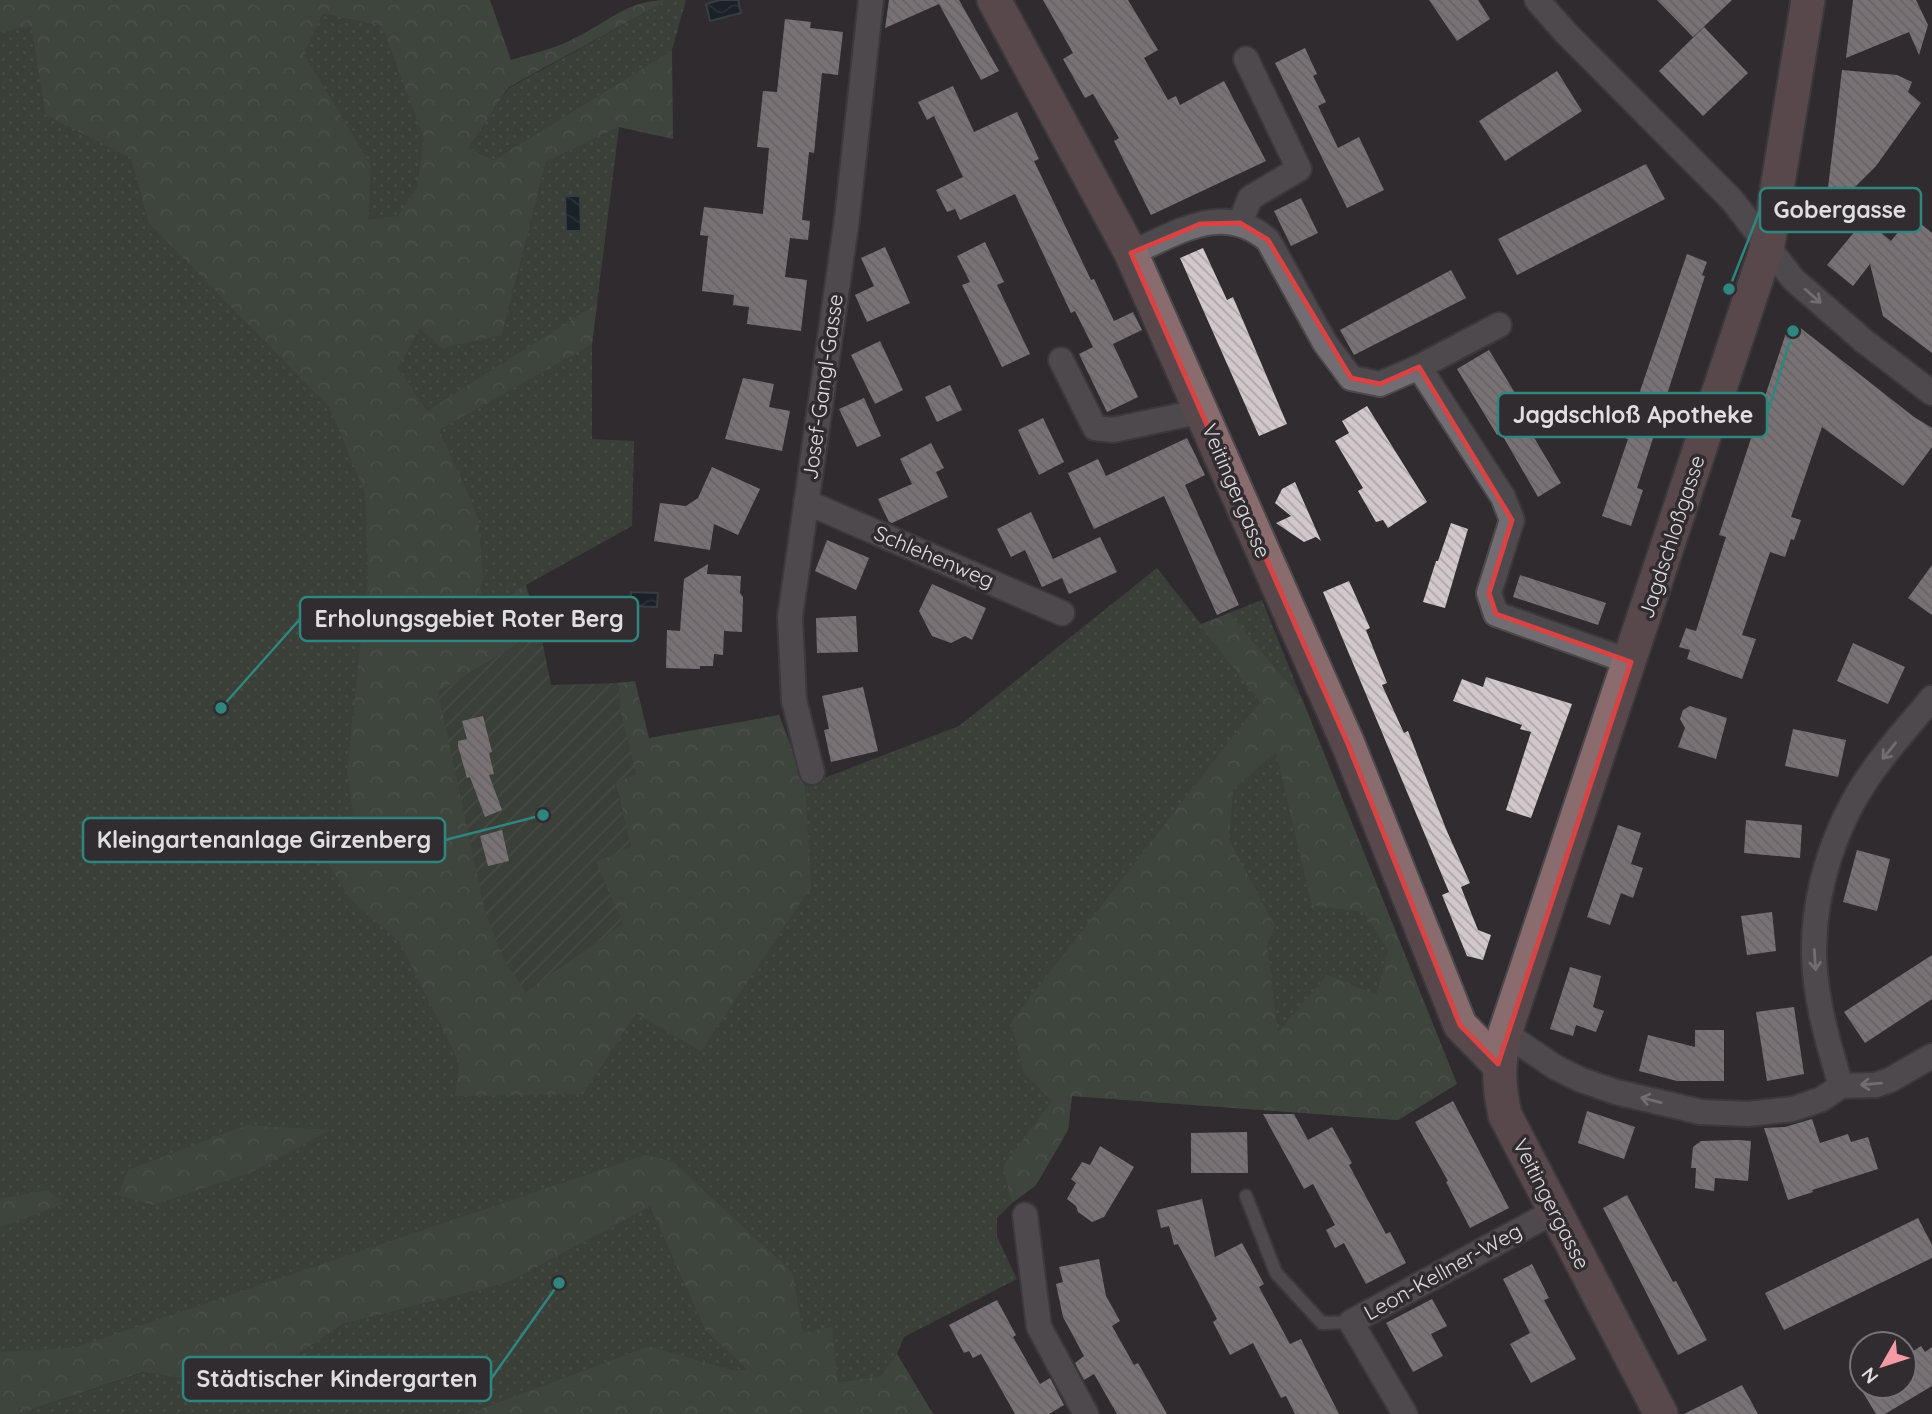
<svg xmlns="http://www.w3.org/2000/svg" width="1932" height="1414" viewBox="0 0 1932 1414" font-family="Quicksand,sans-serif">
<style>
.grass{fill:url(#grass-dots)}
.forest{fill:url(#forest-crowns);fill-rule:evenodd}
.garden{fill:url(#garden-furrows)}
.water{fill:url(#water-waves);stroke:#445358;stroke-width:2}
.building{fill:url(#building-back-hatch)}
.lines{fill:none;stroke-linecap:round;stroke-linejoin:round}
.lane-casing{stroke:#4c494c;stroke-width:16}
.street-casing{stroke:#4c494c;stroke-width:28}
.secondary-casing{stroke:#4c494c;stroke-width:37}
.lane{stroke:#726d72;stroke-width:12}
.street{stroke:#726d72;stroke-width:24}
.secondary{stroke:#8a6c6e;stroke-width:33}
.oneway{stroke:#c0bcc0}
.marked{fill:none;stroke:#d84344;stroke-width:5;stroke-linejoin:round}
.labels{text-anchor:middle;stroke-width:7;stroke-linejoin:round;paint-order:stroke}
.street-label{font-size:21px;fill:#e1dee1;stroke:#302c30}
.leader{fill:none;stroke:#2e867f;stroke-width:2.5}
.callout-dot{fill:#2e867f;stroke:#302c30;stroke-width:2.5}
.callout{fill:#302c30;stroke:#2e867f;stroke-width:2.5}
.callout-label{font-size:23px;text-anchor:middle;font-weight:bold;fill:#e1dee1}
</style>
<defs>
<pattern id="grass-dots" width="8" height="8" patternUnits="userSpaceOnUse" patternTransform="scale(1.75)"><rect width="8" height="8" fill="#475844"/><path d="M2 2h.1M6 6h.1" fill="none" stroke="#61705f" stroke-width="1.8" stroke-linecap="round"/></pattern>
<pattern id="forest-crowns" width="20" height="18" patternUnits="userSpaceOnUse" patternTransform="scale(1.75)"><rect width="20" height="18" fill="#51654f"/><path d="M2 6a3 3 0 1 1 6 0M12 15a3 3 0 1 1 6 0" fill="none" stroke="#6a7b68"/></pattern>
<pattern id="garden-furrows" width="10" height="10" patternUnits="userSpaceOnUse" patternTransform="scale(1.75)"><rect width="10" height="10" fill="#475844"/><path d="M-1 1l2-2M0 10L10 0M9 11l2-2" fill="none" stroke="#61705f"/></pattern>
<pattern id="water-waves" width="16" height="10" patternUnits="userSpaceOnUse" patternTransform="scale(1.75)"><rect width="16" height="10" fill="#00181e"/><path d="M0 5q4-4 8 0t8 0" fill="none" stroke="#25393e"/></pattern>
<pattern id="building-back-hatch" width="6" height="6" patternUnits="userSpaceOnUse" patternTransform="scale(1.75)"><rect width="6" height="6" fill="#d0c8ca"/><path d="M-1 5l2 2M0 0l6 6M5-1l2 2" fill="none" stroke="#ada7a8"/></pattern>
</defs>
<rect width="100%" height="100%" fill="#302c30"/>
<!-- grass -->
<g class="grass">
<path d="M0,0h490l-19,142 38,-54 159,-88h18l-14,50 -178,110 -26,-12 34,187 44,-173 73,-35 -27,217v95l42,2 -2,85 -106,59 14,45 -102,62 47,220 294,-197 27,70 153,-59 198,-158 44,56 61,-24 195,484 -59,36 -326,-24 -4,34 -32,55 -24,18 -15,15v19l20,42 -113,58 -7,17 36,60h-156l-118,-239 -659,221z"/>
<path d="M650,1207l55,123 43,39 -16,1 -83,-24 -183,68h-447l125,-42 104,16 95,-64 164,-41z"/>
</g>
<!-- forest -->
<g class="forest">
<path d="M0,0h490l21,60c20,-6 43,-11 62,-21 36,-17 53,-39 95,-39l-159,87 -41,61 26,12 178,-110 1,89 -54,-12 -73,35 -44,173 -60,13 -22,-20 -22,40 29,43 170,-107 -5,40 -153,86 39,87 5,62 -12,36 19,-5 35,-25 15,45 -102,62 158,169 35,-14 -16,-65 5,-74 -2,-25 17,-2 14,57 130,-23 26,71 6,101 -110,164 -65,-38 -53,81 -128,2 4,-34 -60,-121 -50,-43 -22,-37 26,-49 -6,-40 21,-197 -3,-83 -36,-85 -180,-184 -18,-65 -85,-43 -15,-89 -31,6zM323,13l59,13 42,112 -7,50 -19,28 -30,4 3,-54 -67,-112z"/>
<path d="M1229,613l74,88 154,383 -59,36 -326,-24 -4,34 -32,55 -24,18 -9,-37 49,-65 -29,-29 -12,-50 249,-320 -60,-77zM1276,752l36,153 52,7 24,38 -11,45 -50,-20 -49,57 -11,-86 8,-20 -46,-86 4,-51z"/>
<path d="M247,1125l83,5 -76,41 -101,34 -35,-10 10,-25z"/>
<path d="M645,1155l27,6 120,111 11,61 29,-6 6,56 43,-7 16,-22 36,60h-467l183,-68 83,24 15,-1 -42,-39 -55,-123 -143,76 -164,41 -95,64 -105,-16 -124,42h-19v-62l74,-4z"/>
<path d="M48,1190l16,14 -64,23v-28z"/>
</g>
<!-- garden -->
<path class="garden" d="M540,630l11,55 67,-2 2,25 16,66 -21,9 16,64 -35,15 27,62 -97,68 -21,-29 -20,-51 -47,-220z"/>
<!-- water -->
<g class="water">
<path d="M720,0h18l3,13 -31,8 -4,-17z"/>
<path d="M565,196h15l1,35h-15z"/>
<path d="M631,592l27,1 -1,14 -27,-1z"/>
</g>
<!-- building -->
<g class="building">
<path d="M889,0h70l40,71 -18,9 -42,-76 -54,24z"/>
<path d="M1043,0h85l30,50 -14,8 24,42 8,-4 4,9 44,-24 42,80 -115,54 -37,-74 5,-3 -26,-44 -8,4 -22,-39 10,-6z"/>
<path d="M1429,0h49l12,19 -33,22z"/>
<path d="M1657,0h75l-39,37z"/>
<path d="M1853,0h63l12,25 -9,30 -10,-23 -63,26z"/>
<path d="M785,19l26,3 -1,6 33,4 -5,43 -16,-2 -8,80 -5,-1 -7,68 8,1 -2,19 -18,-2 -5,39 22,3 -6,51 -54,-7 2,-17 -16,-2 1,-10 -32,-4 6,-55 -8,-1 4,-28 59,7 6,-66 -12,-1 6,-56 14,1z"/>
<path d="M1704,27l44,46 -45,43 -44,-45z"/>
<path d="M1305,48l12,26 -4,2 13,26 -8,4 20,42 21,-11 25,53 -37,18 -72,-145z"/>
<path d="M1842,70l55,5 15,7 -4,10 13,11 -45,63 -35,35 -13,-13z"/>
<path d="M1557,71l25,40 -77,50 -26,-40z"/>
<path d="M953,86l21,46 43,-20 22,47 -5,2 57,119 3,-1 20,42 19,-9 9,18 -29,14 25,53 -31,15 -28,-58 14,-7 -18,-36 -4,2 -56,-119 -55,26 -5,-11 -8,3 -11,-22 27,-13 -29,-61 -7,4 -9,-18z"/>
<path d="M1646,164l19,35 -148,76 -19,-36z"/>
<path d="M1301,198l17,35 -27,13 -17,-35z"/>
<path d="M1911,216l21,17v120l-49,-37 -13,-52 -17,22 -26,-21 38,-46 26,22z"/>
<path d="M985,242l19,40 -7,3 33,69 -28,13 -40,-82 8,-3 -13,-26z"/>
<path d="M885,247l25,56 -43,19 -12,-27 19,-9 -13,-28z"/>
<path d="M1203,248l24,52 6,-3 54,127 -28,12 -79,-178z"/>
<path d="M1687,254l20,8 -5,13 3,1 -68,212 6,2 -12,36 -29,-10 26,-77 -3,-1 14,-44z"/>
<path d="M1451,270l15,28 -112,57 -14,-25z"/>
<path d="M1798,326l116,91 18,11v19l-29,39 -81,-59 -31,90 10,3 -7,20 -3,-1 -6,18 -15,-5 -28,83 14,4 -14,40 -55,-20 3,-9 -11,-3 7,-19 10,3 30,-94 -7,-2 68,-205z"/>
<path d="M880,341l23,49 -28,14 -24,-49z"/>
<path d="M1489,350l32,53 -10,-4 50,84 -23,14 -37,-64 -4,2 -40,-66z"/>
<path d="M743,378l31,6 -5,23 21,4 -8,40 -57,-12z"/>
<path d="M950,385l12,25 -25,12 -12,-25z"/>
<path d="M864,398l17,38 -24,11 -18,-38z"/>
<path d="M1367,406l60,96 -39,26 -5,-8 -7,2 -18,-31 5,-3 -28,-47 14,-8 -7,-12z"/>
<path d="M1043,418l21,44 -25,13 -21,-45z"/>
<path d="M1187,438l18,37 -20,10 54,120 -22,10 -53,-119 -70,33 -26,-56 30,-14 8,17z"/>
<path d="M931,443l13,25 -8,4 12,25 -56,26 -3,-1 -11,-23 34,-15 -12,-25z"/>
<path d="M712,467l48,22 -22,46 -24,-11 -4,26 -56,-9 6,-38 26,3 12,-8z"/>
<path d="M1295,482l26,59 -5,-4 -12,5 -28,-19 15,-7 -16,-13 7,-14z"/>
<path d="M1031,512l22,47 47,-22 17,35 -48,22 -7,-16 -20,9 -17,-37 -14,7 -14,-28z"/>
<path d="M1451,523l17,6 -23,79 -22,-6 13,-41h2z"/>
<path d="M827,540l42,18 -13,32 -41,-19z"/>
<path d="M708,564l-1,10 34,2 -1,17 3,4 -1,35 -18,-1 -1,24 -9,-1 -1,12h-13v3l-34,-1 1,-38 13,1 4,-52z"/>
<path d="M1932,565v50l-24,-17z"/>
<path d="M1520,575l86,28 -8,22 -85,-28z"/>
<path d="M1349,581l21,47 -4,2 21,53 -5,2 22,48 4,-2 38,98 24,54 -9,4 11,28 6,15 13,5 -8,25 -16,-4 -25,-61 7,-3 -126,-300z"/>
<path d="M932,584l54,24 -14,32 -7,-4 -14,7 -19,-7 -13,-25z"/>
<path d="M856,616l2,36 -41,1 -1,-35z"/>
<path d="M1853,643l52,24 -17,37 -51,-23z"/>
<path d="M1486,677l86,27 -41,114 -25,-8 25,-78 -11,-3 2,-4 -69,-24 9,-22 21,8z"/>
<path d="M863,687l15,64 -47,11 -7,-32 5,-1 -7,-33z"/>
<path d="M1690,706l37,12 -11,41 -38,-12 7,-19 -5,-9 3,-9z"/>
<path d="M483,716l9,36 -3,1 5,21 -5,1 13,35 -17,7 -15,-40 -3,1 -9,-32v-5l9,-2 -5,-18z"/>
<path d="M1793,729l53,11 -8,37 -53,-11z"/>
<path d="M1746,820l56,5 -2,33 -56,-5z"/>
<path d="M1618,825l23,8 -10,31 12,4 -10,30 -12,-5 -11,32 -23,-8z"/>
<path d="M502,830l7,31 -21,5 -8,-30z"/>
<path d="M1857,850l33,9 -13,52 -34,-9z"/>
<path d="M1772,912l4,39 -29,4 -6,-39z"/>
<path d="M1932,955v44l-67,44 -21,-31z"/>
<path d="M1570,967l31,9 -8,31 11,4 -8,21 -20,-7 -3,11 -23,-7z"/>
<path d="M1794,1007l10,67 -37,7 -11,-69z"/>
<path d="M1695,1030h29v51h-47l-38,-10 9,-36 47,12z"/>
<path d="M1453,1101l56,107 -39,20 -24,-46 2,-1 -33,-59z"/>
<path d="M1587,1111l48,16 -11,32 -46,-16z"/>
<path d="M1263,1114h31l14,26 24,-13 20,36 -3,2 37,69 4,-2 16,31 -40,21 -22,-41 -9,5 -9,-18 9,-5 -22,-41 -9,5z"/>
<path d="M1812,1119l8,24 28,-9 3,8 17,-5 10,32 -66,21 1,2 -25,8 -24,-72 21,-1z"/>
<path d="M1247,1132l1,41h-57v-40z"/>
<path d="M1738,1140l13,1 -3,40 -33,-3 -1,13 -19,-3 1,-20h-5l2,-21 8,-6z"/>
<path d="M1100,1146l34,21 -30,50 -12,5 -14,-10 -2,-6 -9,-7 9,-16 -5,-4 11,-17 8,3z"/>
<path d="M1627,1195l46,87 3,-1 31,59 -29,15 -75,-147z"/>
<path d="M1202,1199l13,58 27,-14 22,41 -5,3 31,57 11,-5 38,75h-44l-9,-18 -5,2 -28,-55 -23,12 -17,-33 4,-3 -39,-75 -4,1 -5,-19 -8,2 -4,-18z"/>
<path d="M1918,1218l14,27v13l-148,72 -19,-37z"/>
<path d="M1099,1259l7,37 14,25 -8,5 22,39 4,-2 29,51h-50l-23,-40 -10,6 -9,-17 9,-7 -21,-39 -7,-33 7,-2 -4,-15z"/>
<path d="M1532,1264l17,34 -5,2 32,59 -45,24 -21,-39 20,-11 -27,-54z"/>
<path d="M1432,1299l15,27 -16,8 12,22 -30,16 -27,-49z"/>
<path d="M997,1300l19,35 -3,2 27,47 10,-6 14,27 -15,9h-34l-34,-60 -8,4 -4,-7 -5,2 -15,-28z"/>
<path d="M1921,1346l4,6 7,-5v39l-47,28h-9l-17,-28h45v-29z"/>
<path d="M1742,1385l16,29h-74z"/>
</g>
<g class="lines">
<defs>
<path id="lane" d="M1246,1196l30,77 46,50 29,-1"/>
<g id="street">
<path d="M1537,0l28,32 167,168 61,79 71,62 68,52"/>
<path d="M1240,223l10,-25 49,-29 -53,-110"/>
<path d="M1131,253c47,-20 92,-52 137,-13l57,103 26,35 29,6 39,-17 84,130 9,23 -23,73 7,21 135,48"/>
<path d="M1061,360l34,68 18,2 89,-19"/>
<path d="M1419,367l80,-42"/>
<path d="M806,502l256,111"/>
<path d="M812,772l-18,-72 -4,-83 57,-399 24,-218"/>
<path d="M1505,1033l50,34 26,13 35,12 85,20 47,2 45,-5 29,-10 19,-13 35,-1 14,-5 42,-24"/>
<path d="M1841,1086c-13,-43 -26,-87 -27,-131 -1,-65 22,-134 60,-186 18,-25 39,-48 58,-71"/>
<path d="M1025,1215l14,112 47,87"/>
<path d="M1405,1414l-54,-92 204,-111"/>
</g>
<g id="secondary">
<path d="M994,0l137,253 217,491 112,281 38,39"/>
<path d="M1661,1414l-156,-299c-7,-32 -7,-50 0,-82l263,-789 40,-244"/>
</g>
</defs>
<!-- lane casing -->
<use href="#lane" class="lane-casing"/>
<!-- street casing -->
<use href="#street" class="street-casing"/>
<!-- secondary casing -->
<use href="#secondary" class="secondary-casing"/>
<!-- lane -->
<use href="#lane" class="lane"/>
<!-- street -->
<use href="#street" class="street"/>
<!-- secondary -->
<use href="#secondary" class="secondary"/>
</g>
<!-- one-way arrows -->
<defs><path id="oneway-shaft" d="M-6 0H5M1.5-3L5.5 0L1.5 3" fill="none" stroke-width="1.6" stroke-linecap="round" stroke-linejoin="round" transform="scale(1.75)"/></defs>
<g class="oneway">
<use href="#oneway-shaft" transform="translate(1813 296) rotate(41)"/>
<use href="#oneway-shaft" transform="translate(1889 751) rotate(129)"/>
<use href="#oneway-shaft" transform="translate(1815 960) rotate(86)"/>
<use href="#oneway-shaft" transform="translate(1871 1084) rotate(175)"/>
<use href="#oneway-shaft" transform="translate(1651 1100) rotate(-166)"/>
</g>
<!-- marked area -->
<path d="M0 0H1932V1414H0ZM1240,223l28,17 83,138 29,6 39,-17 93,153 -23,73 7,21 135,48 -133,402 -38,-39 -112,-281 -217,-491 69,-29z" fill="#302c30" fill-opacity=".55" fill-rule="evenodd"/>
<path class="marked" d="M1240,223l28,17 83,138 29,6 39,-17 93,153 -23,73 7,21 135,48 -133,402 -38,-39 -112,-281 -217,-491 69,-29z"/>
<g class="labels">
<!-- street labels -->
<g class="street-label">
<text transform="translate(823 387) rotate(-82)" y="7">Josef-Gangl-Gasse</text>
<text transform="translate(1236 491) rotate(67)" y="7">Veitingergasse</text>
<text transform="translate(1672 537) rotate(-72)" y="7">Jagdschloßgasse</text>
<text transform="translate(934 557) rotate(23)" y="7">Schlehenweg</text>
<text transform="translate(1551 1204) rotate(63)" y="7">Veitingergasse</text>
<text transform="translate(1443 1272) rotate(-29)" y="7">Leon-Kellner-Weg</text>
</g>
</g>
<!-- callouts -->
<path class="leader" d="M1729 289L1760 210M1793 331L1767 415M221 708L300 619M543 815L445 840M559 1283L491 1379"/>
<g class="callout-dot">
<circle cx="1729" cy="289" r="7"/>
<circle cx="1793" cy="331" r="7"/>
<circle cx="221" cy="708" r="7"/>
<circle cx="543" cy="815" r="7"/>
<circle cx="559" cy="1283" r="7"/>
</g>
<g class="callout">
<rect x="1760" y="188" width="161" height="44" rx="7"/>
<rect x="1498" y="393" width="269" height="44" rx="7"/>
<rect x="300" y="597" width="338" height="44" rx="7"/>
<rect x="83" y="818" width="362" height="44" rx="7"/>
<rect x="183" y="1357" width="308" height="44" rx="7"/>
</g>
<g class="callout-label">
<text x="1840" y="218">Gobergasse</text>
<text x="1633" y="423">Jagdschloß Apotheke</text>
<text x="469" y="627">Erholungsgebiet Roter Berg</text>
<text x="264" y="848">Kleingartenanlage Girzenberg</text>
<text x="337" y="1387">Städtischer Kindergarten</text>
</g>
<!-- north arrow -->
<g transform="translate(1883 1365) rotate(231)"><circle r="33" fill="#302c30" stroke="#777377" stroke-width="2"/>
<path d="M0-5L12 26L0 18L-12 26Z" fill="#f49aa4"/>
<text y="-10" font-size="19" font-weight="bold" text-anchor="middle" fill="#e1dee1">N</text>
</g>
</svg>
